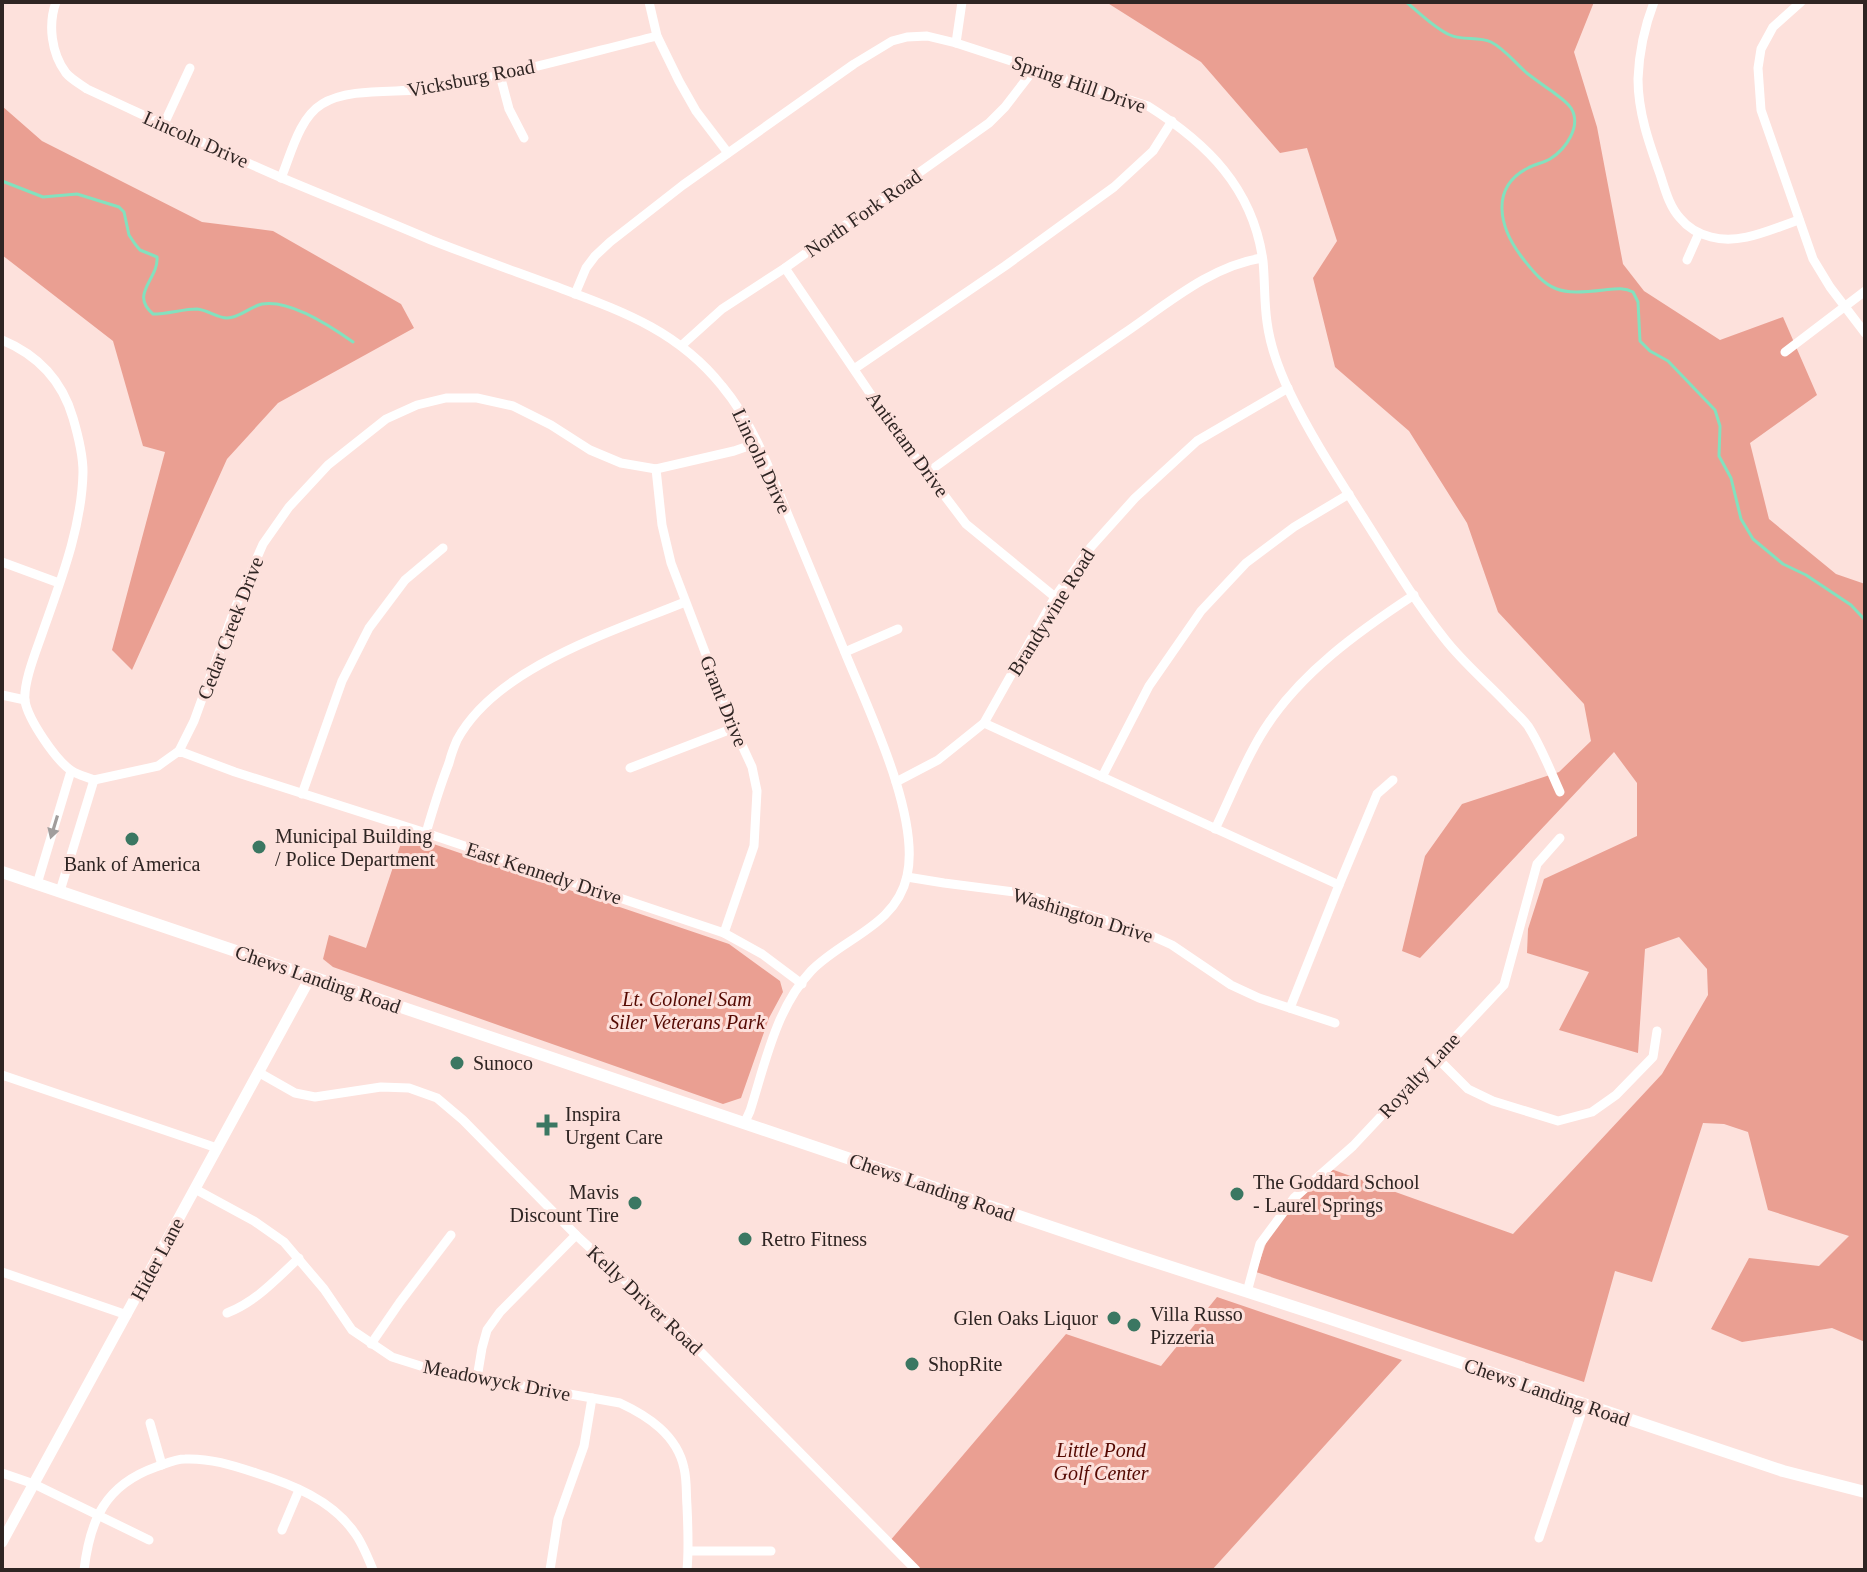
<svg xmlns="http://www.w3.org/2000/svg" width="1867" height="1572" viewBox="0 0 1867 1572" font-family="Georgia,serif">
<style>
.green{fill:#ea9f92}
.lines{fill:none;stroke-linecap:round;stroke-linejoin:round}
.stream{stroke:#83e1be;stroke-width:3}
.minor{stroke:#fff;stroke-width:9}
.tertiary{stroke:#fff;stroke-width:11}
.secondary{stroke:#fff;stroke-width:12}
.oneway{fill:#a19d9c}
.poi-dot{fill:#3b7762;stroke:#fde1dc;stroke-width:3}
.labels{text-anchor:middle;stroke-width:6;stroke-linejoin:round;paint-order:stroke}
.street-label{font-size:20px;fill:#2f2523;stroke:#fde1dc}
.poi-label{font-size:20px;fill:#2f2523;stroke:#fde1dc;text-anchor:start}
.park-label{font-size:20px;font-style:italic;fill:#540902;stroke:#fde1dc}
</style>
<rect width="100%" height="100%" fill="#fde1dc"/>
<!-- green -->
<g class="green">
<path d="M1106,2h488l-20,50 23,75 26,137 21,27 76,49 63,-23 34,78 -67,48 19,76 67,55 29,10v758l-33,-14 -90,14 -31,-13 38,-71 70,8 30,-30 -81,-26 -20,-78 -24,-8 -21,-1 -51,159 -37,-11 -31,111 -328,-110 16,-46 59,-57 182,65 149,-160 46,-79 -1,-26 -28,-32 -34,12 -7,104 -79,-23 30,-58 -62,-19 1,-24 16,-50 93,-43v-53l-23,-31 -194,206 -18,-7 23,-95 37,-52 97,-32 32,-31 -7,-37 -86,-92 -31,-89 -58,-92 -74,-64 -22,-89 24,-37 -30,-93 -27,5 -79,-91z"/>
<path d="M2,106l40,35 160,81 71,9 128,73 13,24 -136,75 -51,56 -95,211 -20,-20 53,-198 -22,-6 -30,-105 -111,-86z"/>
<path d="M404,834l325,110 51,37 3,11 -14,26 -28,80 -18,6 -390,-137 -10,-8 6,-24 37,13z"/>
<path d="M1217,1297l185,63 -190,210h-295l-28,-28 177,-208 95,32z"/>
</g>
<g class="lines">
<!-- stream -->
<g class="stream">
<path d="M1406,2c14,11 28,26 44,33 13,6 28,1 41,7 14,7 25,22 37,32 8,6 16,12 25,18 6,5 13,9 18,16 11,18 -5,41 -21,51 -7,4 -15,5 -22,9 -39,20 -28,60 -7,88 28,37 38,39 83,34 10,-1 20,-3 29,2l5,10 2,39 10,10 18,10 47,49 5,16 -1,30 12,22 10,41 12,20 30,25 23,11 45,30 14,15"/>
<path d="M2,181l41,16 34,-3 42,13 5,5 5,23 6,9 5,6 17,7c2,22 -28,37 -4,57 15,0 30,-5 44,-5 11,1 20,9 30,9 13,0 22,-11 35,-14 28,-5 70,23 91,38"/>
</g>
<!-- minor -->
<g class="minor">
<path d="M56,2c-8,22 -5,51 10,71 5,6 14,11 21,16 65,30 130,61 195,89 50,21 100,41 149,62 43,17 86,32 129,48 64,24 118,43 162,98 31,37 48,84 66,129 19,45 37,90 56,135 23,57 77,166 63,226 -11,50 -64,62 -96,95 -35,37 -46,93 -61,140l-6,13"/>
<path d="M649,2l8,34 22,45 17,30 32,42"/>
<path d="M1654,2c-10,26 -15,50 -16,77 0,33 11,64 22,95 5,15 9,32 20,44 8,10 19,16 31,19 30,8 60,-8 88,-17"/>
<path d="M1801,2l-28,25 -12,22 -3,19 3,42 52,149 17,28 35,46"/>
<path d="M956,43l6,-41"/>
<path d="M500,75l9,34 15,29"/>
<path d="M164,124l26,-56"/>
<path d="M281,178c10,-24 18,-60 41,-74 28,-18 81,-10 114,-16 74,-13 148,-34 221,-52"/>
<path d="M1687,260l12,-27"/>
<path d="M785,268l112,165 69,91 89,73"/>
<path d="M575,294l11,-26 9,-12 15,-14 73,-57 171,-121 38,-23 15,-4 20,-1 29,7 192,63c59,37 105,82 115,155 2,20 1,41 4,61 3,23 12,48 22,69 21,44 48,85 74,126 26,41 51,83 81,121 20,26 45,46 67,70 6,6 12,11 17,18 13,20 22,44 32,66"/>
<path d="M2,340c36,15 60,40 71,78 5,17 10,36 10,54 -1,54 -22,108 -40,159 -6,18 -20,51 -18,70 3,18 31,60 47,70 6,4 15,6 22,9"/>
<path d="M681,346l41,-37 63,-41 204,-145 16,-16 30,-39"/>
<path d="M1785,352l80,-61"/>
<path d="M854,369l151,-103 109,-79 39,-36 19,-30"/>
<path d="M656,469l6,56 9,38 63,165 18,39 5,24 -3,55 -30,87"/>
<path d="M927,473c65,-48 130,-94 196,-139 43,-29 87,-68 139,-76"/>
<path d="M2,562l57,21"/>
<path d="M845,652l53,-23"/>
<path d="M2,695l23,5"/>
<path d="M984,723l355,162"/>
<path d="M179,751l15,-30 41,-113 28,-64 26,-37 39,-42 58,-46 31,-14 29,-7h31l36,8 38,19 39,25 31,13 35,6 78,-18 23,-8"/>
<path d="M630,768l104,-40"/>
<path d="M1102,777l47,-91 52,-75 45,-48 48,-36 55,-33"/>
<path d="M94,780l64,-14 21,-15 56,21 191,61 298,100 38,21 40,30"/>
<path d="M896,782l42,-22 46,-37 71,-126 36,-50 44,-49 62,-57 91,-53"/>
<path d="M302,794l40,-113 27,-53 36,-48 38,-32"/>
<path d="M1215,829c16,-32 29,-68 49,-99 36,-57 95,-99 150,-135"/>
<path d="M426,833c7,-24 14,-47 23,-70 2,-8 5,-16 8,-23 39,-73 155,-108 228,-138"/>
<path d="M907,877l37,6 78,10 128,42 22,10 59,40 28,13 76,25"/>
<path d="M37,884l34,-113"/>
<path d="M60,891l34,-111"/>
<path d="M1290,1008l49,-123 38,-91 16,-14"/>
<path d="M1436,1057l32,32 25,12 65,20 34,-9 24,-17 37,-38 4,-26"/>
<path d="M258,1072l37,21 20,4 66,-10 28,1 28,10 26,22 113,115 104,96 236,239"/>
<path d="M2,1075l215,73"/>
<path d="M195,1189l59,32 30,21 40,47 28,41 40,27 38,12 190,34c28,13 57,32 64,65 3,12 2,26 3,38 1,22 2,43 0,64"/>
<path d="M2,1272l125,43"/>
<path d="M1247,1292l13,-48 34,-46 59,-52 151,-161 33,-121 23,-26"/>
<path d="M227,1313c30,-12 48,-33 72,-55"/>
<path d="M371,1344l29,-42 51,-67"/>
<path d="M477,1378l5,-30 5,-18 13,-18 76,-77"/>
<path d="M150,1423l12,42"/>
<path d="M2,1473l32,11 115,56"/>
<path d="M282,1530l17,-40"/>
<path d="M1539,1538l45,-133"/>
<path d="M689,1551h82"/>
<path d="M84,1570c6,-50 21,-85 72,-103 9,-3 19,-8 29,-8 25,-1 47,6 71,14 35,11 76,27 98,59 8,10 14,26 19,38"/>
<path d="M550,1570l8,-51 26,-73 8,-48"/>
</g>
<!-- tertiary -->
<path class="tertiary" d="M2,1542l309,-566"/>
<!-- secondary -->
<path class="secondary" d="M2,872l1129,382 197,64 455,153 82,21"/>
</g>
<!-- one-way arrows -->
<defs><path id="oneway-solid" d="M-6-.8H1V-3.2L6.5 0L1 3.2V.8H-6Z" transform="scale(2)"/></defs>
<use class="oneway" href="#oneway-solid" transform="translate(54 827) rotate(107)"/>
<!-- markers -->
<g class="poi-dot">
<circle cx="132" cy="839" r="8"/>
<circle cx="259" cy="847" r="8"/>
<circle cx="457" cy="1063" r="8"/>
<path d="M543 1113h8v8h8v8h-8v8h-8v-8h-8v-8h8z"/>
<circle cx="1237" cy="1194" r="8"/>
<circle cx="635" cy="1203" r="8"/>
<circle cx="745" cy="1239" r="8"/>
<circle cx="1114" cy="1318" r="8"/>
<circle cx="1134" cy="1325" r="8"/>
<circle cx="912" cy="1364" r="8"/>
</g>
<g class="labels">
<!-- street labels -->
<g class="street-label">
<text transform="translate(471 78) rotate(-11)" y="7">Vicksburg Road</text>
<text transform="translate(1079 84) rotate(19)" y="7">Spring Hill Drive</text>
<text transform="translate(196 139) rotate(24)" y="7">Lincoln Drive</text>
<text transform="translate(863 213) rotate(-35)" y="7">North Fork Road</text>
<text transform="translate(908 444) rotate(54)" y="7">Antietam Drive</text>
<text transform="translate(762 461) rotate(65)" y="7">Lincoln Drive</text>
<text transform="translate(1051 612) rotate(-58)" y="7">Brandywine Road</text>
<text transform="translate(230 628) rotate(-69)" y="7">Cedar Creek Drive</text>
<text transform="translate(724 701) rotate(68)" y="7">Grant Drive</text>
<text transform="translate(544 873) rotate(18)" y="7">East Kennedy Drive</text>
<text transform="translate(1083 915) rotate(17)" y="7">Washington Drive</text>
<text transform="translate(318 979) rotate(19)" y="7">Chews Landing Road</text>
<text transform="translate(1419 1075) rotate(-47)" y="7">Royalty Lane</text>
<text transform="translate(932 1187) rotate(19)" y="7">Chews Landing Road</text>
<text transform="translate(157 1259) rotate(-62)" y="7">Hider Lane</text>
<text transform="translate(645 1300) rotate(43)" y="7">Kelly Driver Road</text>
<text transform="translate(497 1380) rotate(11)" y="7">Meadowyck Drive</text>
<text transform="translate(1547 1392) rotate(19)" y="7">Chews Landing Road</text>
</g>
<!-- poi labels -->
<g class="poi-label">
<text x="275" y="843">Municipal Building<tspan x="275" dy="23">/ Police Department</tspan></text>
<text x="132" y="871" text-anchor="middle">Bank of America</text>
<text x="473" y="1070">Sunoco</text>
<text x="565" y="1121">Inspira<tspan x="565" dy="23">Urgent Care</tspan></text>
<text x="1253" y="1189">The Goddard School<tspan x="1253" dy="23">- Laurel Springs</tspan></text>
<text x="619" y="1199" text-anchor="end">Mavis<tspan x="619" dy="23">Discount Tire</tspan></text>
<text x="761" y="1246">Retro Fitness</text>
<text x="1150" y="1321">Villa Russo<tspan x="1150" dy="23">Pizzeria</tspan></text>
<text x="1098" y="1325" text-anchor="end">Glen Oaks Liquor</text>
<text x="928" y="1371">ShopRite</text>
</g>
<!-- park labels -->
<g class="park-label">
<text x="687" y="1006">Lt. Colonel Sam<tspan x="687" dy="23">Siler Veterans Park</tspan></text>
<text x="1101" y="1457">Little Pond<tspan x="1101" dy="23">Golf Center</tspan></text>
</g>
</g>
<!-- border -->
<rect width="1867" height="1572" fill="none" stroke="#2f2523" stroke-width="8"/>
</svg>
